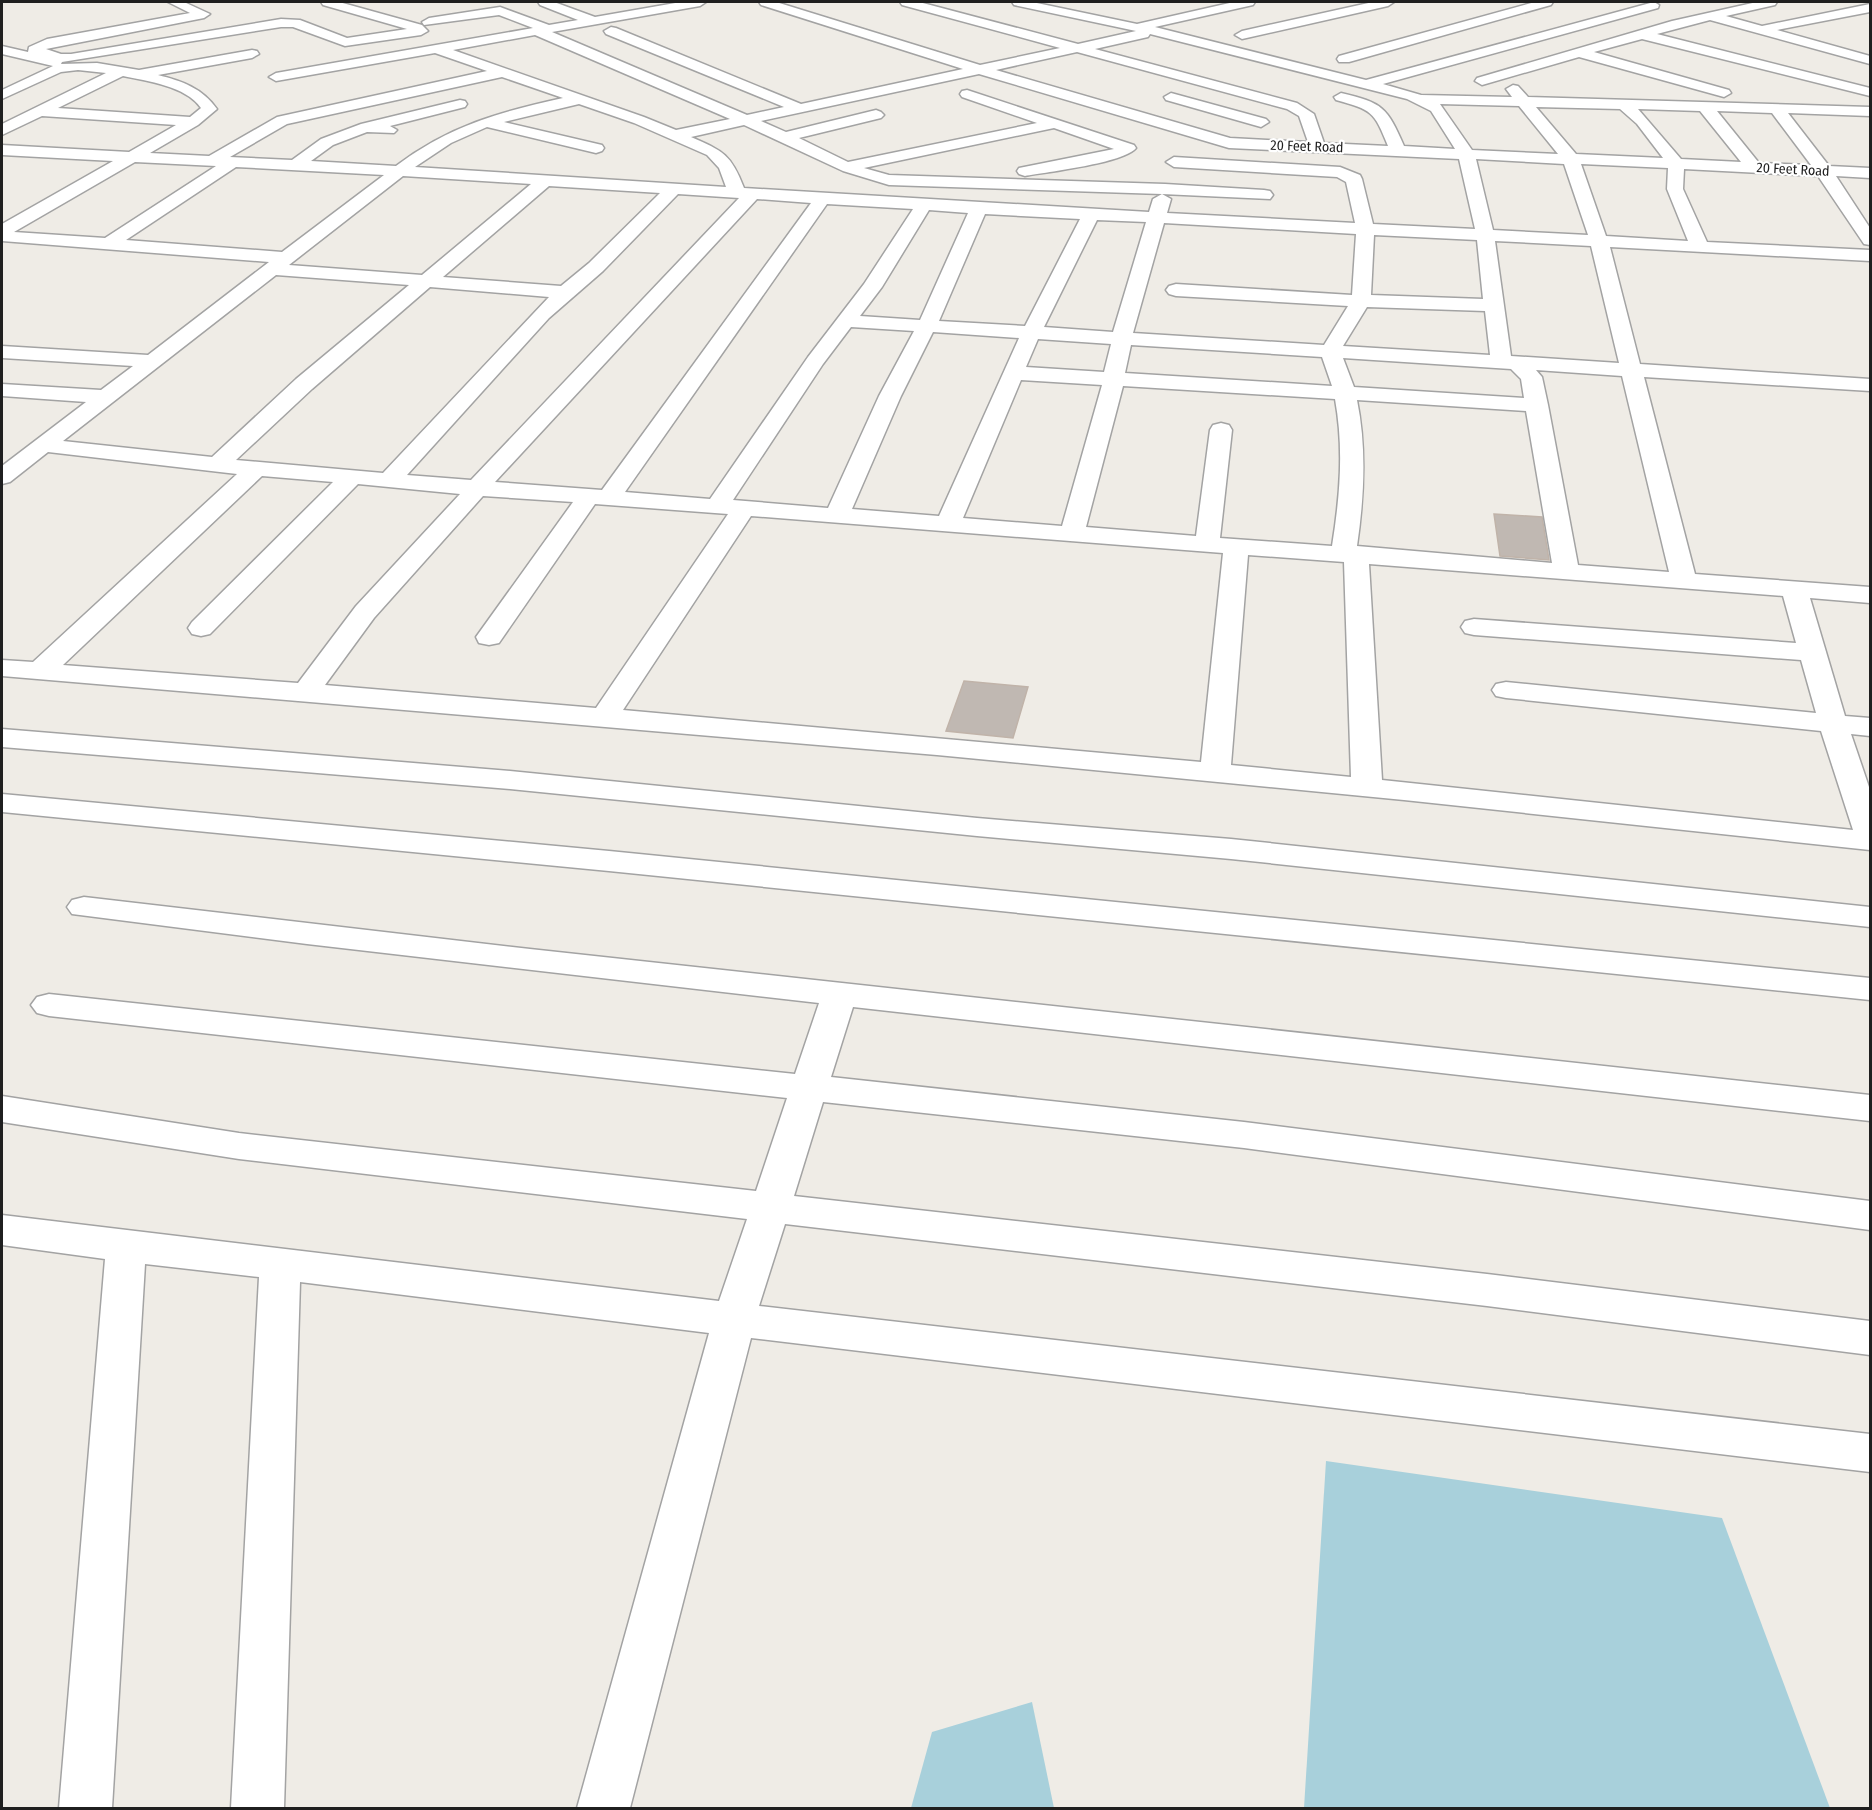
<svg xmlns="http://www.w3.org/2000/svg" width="1872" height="1810" viewBox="0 0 1872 1810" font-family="'Fira Sans Condensed',sans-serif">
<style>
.water{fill:#a8d0db}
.building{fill:#c0b8b2;stroke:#c0b3a9;stroke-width:1.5}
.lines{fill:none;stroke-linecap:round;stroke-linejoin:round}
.minor-casing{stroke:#a3a3a3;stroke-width:3}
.minor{fill:#fff;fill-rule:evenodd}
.labels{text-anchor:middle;stroke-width:4.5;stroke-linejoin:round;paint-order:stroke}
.far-street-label{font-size:14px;fill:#1f1f1f;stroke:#fff}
</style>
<rect width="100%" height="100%" fill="#efece6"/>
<!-- water -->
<g class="water">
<path d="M1326,1461l396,57 108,290h-526z"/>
<path d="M1032,1702l22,106h-143l21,-76z"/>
</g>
<!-- building -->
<g class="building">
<path d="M1494,514l48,3 7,43 -49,-4z"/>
<path d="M964,681l64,6 -15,51 -67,-7z"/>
</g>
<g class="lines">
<defs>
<g id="minor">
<path d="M168,2h16l26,12 -6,4 -158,31 15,5h10l210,-35 19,1 47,18 60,-9 -84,-24 -2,-3h18l83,23 6,6 -7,4 -76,11 -52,-19h-12l-219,35 -1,2 36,-1 42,7 113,-20 5,1 2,3 -7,4 -94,17c24,6 44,13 59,34l-19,16 -48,28 59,3 68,-39 210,-46 -52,-18 -159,28 -7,-4 7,-4 257,-45 -34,-13 -75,10 -2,-3 7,-4 71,-11 49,18 29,-5 -38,-15 -2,-3h16l41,15 86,-15h25l-6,4 -148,26 195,83 37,-8 -178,-73 -2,-3 7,-4 5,1 185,76 162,-35 -202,-64 -2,-3h17l204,63 80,-17 -158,-43 -2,-3h19l159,42 58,-13 -122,-26 -2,-3h20l105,22 97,-22h21l-2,3 -98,22 211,53 288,-78 5,3 -1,3 -275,76 38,11 91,2 -6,-8 7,-4 5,1 10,11 342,10v9l-82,-3 41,53 41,2v10l-34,-2 34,52v17l-6,-1 -46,-68 -134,-7 -1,20 24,53 163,8v11l-260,-14 30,117 230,15v12l-226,-14 51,197 175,13v16l-60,-5 35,118 25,2v18l-19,-2 19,56v60l-466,-50 -467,-45 -935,-79v-16l31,2 204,-188 -189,-22 -38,30 -8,2v-18l84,-64 -84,-6v-12l99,6 32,-24 -131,-8v-12l146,9 121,-93 -267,-21v-17l111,-63 -111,-6v-10l127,7 47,-27 -134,-9 -40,19v-11l104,-51 -28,-3 -17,2 -59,27v-9l51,-24 -51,-12v-8l26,6 1,-5 18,-8 143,-26zM1150,34l257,65 24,12 24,38 -51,-3c-17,-39 -21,-43 -63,-53l-7,4 2,3c36,10 38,11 52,46l-64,-3 -10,-29 -17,-11 -202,-54 53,-12zM535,35l195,84 -54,11 -32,-13 -191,-67zM1077,52l210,57 12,7 9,26 -78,-4 -234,-68zM979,74l250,74 230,11 16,70 -102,-5 -11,-45 -2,-4 -20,-8 -166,-10 -8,5 8,5 163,10 9,5 9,41 -188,-10 4,-14 -9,-5 108,5 3,-4 -3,-4 -6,-1 -99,-6 -276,-9 -25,-7 190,-40 60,21 -95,19 -2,3 2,3 6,2c22,-4 99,-13 111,-28l-2,-3 -167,-55 -5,1 -2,3 2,3 75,26 -189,39 -49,-24 82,-20 3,-3 -3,-3 -5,-2 -90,22 -25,-11zM123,76c24,5 63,10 78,32l-11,9 -132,-9zM502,77l61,21c-64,14 -114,28 -167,68l-85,-5 22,-16 34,-13 27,1 3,-3 -7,-4 75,-19 2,-3 -2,-3 -5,-1 -99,24 -40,15 -29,21 -62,-3 57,-33zM579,104l55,19 73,32 12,13 7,19 -311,-20 36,-24 36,-16 109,26 6,-2 2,-3 -2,-3 -98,-23zM1440,104l79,2 39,48 -86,-4zM1536,107l84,2 17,15 26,34 -87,-4zM1638,109l62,2 41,51 -60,-3zM1717,111l55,2 39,52 -52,-2zM744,125l99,46 46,14 273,9 -9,5 -4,13 -405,-24c-13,-34 -21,-37 -53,-51zM1476,159l88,5 24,71 -95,-5zM135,162l81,4 -111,72 -91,-6zM1581,164l87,4 -1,21 21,52 -82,-5zM236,167l148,8 -102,77 -156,-12zM403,176l128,8 -109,91 -133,-10zM549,186l111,7 -71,70 -28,23 -118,-9zM678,194l61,4 -268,282 -64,-5 142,-157 54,-47zM757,199l54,4 -209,287 -107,-8zM827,204l86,5 -49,75 -56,73 -98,142 -85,-7zM929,210l39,3 -48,107 -60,-4 22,-29zM985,214l95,5 -55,107 -86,-5zM1097,220l49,2 -33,110 -69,-5zM1164,223l192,11 -4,61 -176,-11 -7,2 -3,4 3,4 7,2 172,10 -24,39 -191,-12zM1374,235l103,5 6,59 -112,-4zM1495,241l96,5 28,117 -108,-7zM276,275l133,10 -113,94 -84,78 -149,-16zM430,287l119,10 -166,176 -147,-13 76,-71zM1367,307l118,4 5,44 -147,-9zM851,327l63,4 -35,65 -51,112 -95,-8 90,-136zM933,332l86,6 -80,178 -87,-7 49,-113zM1038,339l73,5 -7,28 -78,-5zM1131,345l191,12 10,29 -207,-13zM1343,358l168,11 10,10 3,19 -170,-11zM1536,370l86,6 47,196 -91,-7 -30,-160 -6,-28zM1021,380l81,5 -40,141 -99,-8zM1123,386l212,13c9,49 5,98 -3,147l-112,-8 12,-108 -3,-5 -8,-2 -8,2 -3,5 -14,106 -110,-9zM1357,400l169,11 26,152 -195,-17c7,-48 10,-97 0,-146zM262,476l71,6 -141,140 -4,6 4,6 9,2 9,-2 148,-150 102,10 -104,112 -58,77 -235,-18zM483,496l90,6 -97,135 3,6 10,2 10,-2 96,-139 133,10 -132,194 -271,-23 49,-67zM751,516l472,37 -22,209 -578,-52zM1248,555l96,7 7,215 -120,-12zM1369,564l414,32 13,47 -322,-24 -9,2 -4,6 4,6 9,2 327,25 15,53 -310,-31 -10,2 -4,6 4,6 10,2 315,33 32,99 -471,-50z"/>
<path d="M1373,2h21l-6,4 -146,33 -7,-4 7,-4z"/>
<path d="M1535,2h18l-2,3 -202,57h-10l-2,-3 2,-3z"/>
<path d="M1757,2h20l-2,3 -49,11 36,10 108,-22v8l-93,18 93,26v8l-160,-44 -53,14 213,54v8l-228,-57 -48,13 135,38 2,3 -7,4 -145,-40 -97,28 -7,-4 2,-3 195,-57z"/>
<path d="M1171,93l95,26 3,3 -8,5 -95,-27 -2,-3z"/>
<path d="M2,729l508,42 467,47 254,21 639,68v20l-639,-68 -254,-23 -467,-47 -508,-42z"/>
<path d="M2,794l607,57 1261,127v22l-1261,-129 -607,-59z"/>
<path d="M84,897l446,52 1340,146v26l-1017,-114 -22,70 413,45 626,79v29l-626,-82 -421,-46 -29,94 693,78 383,47v34l-383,-49 -702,-82 -26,82 1111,128v38l-1119,-134 -121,470h-53l132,-475 -409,-51 -16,526h-53l28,-531 -114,-13 -33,544h-53l46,-549 -103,-14v-30l717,86 28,-82 -508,-60 -237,-37v-26l237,37 517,58 31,-93 -738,-82 -12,-3 -6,-8 6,-8 12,-3 746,80 24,-71 -512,-59 -235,-30 -5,-7 5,-7z"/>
</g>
</defs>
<!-- minor casing -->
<use href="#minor" class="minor-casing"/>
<!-- minor -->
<use href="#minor" class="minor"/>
</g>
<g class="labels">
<!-- far-street labels -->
<g class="far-street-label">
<text transform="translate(1307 146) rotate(2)" y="5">20 Feet Road</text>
<text transform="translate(1793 169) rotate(3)" y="5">20 Feet Road</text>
</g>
</g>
<!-- border -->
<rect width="1872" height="1810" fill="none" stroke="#1f1f1f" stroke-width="6"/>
</svg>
